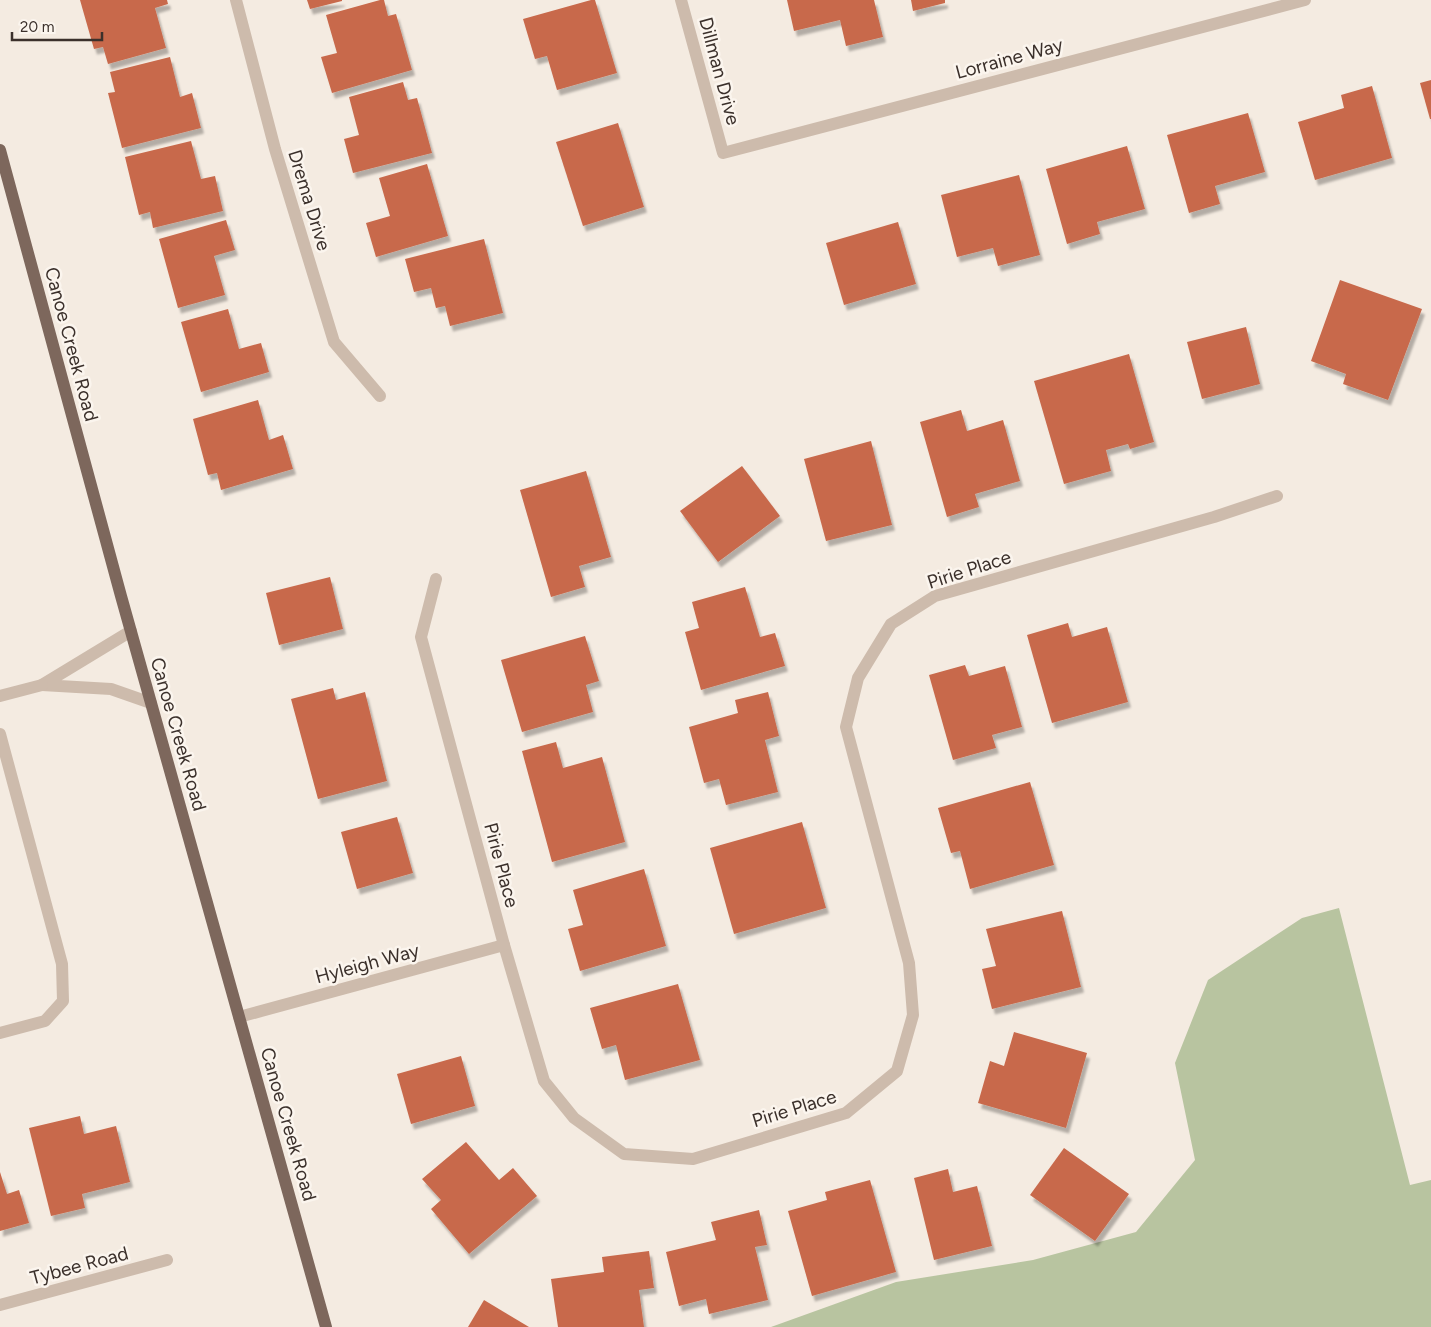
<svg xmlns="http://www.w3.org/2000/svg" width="1431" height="1327" viewBox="0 0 1431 1327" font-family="Figtree,sans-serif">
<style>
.green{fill:#b8c4a0}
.building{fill:#c8694b;filter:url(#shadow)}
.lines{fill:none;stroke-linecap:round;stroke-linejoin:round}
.minor{stroke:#cdbbac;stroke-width:12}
.major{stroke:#7d675c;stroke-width:12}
.labels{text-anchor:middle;stroke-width:5;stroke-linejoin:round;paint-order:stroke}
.street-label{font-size:19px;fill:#3b302b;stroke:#fbf5ee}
</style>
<defs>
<filter id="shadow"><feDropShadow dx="3" dy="5.5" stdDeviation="1" flood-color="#0004"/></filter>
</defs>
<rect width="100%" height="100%" fill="#f4ebe1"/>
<!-- green -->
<path class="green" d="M1339,908l71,277 21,-5v147h-660l125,-45 137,-22 103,-28 59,-72 -20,-97 33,-83 94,-62z"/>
<!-- building -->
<g class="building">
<path d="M80,0h87l1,4 -13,4 11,40 -58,16 -5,-17 -9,2z"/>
<path d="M307,0h35v1l-32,8z"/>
<path d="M380,0h4l4,16 8,-2 16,56 -80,23 -11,-36 16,-4 -11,-38z"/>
<path d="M591,0h4l22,73 -60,17 -10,-34 -12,3 -12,-40z"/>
<path d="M787,0h87l9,37 -37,9 -6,-26 -46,11z"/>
<path d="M911,0h34v3l-32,8z"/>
<path d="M170,57l10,40 12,-4 9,35 -79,20 -14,-55 7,-1 -5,-20z"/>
<path d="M1431,80v39h-1l-10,-36z"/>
<path d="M403,82l5,18 9,-2 15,55 -79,20 -9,-34 15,-4 -10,-38z"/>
<path d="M1372,86l20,72 -77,22 -17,-58 46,-14 -3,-13z"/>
<path d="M1248,113l17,59 -50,14 5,18 -31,9 -22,-78z"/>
<path d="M618,123l26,84 -61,19 -27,-84z"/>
<path d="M191,141l10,38 14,-3 8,35 -70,17 -3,-16 -11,3 -14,-58z"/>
<path d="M1127,146l18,63 -48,13 3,12 -33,10 -21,-75z"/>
<path d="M427,164l21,72 -72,21 -10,-34 24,-7 -11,-38z"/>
<path d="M1019,175l21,80 -42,11 -5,-18 -36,9 -16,-62z"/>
<path d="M226,220l9,30 -21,6 11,39 -47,13 -19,-69z"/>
<path d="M898,222l18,62 -72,21 -18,-62z"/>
<path d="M484,239l19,74 -53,13 -5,-20 -9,2 -5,-20 -17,4 -9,-33z"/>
<path d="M1340,280l82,29 -34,91 -45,-16 3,-10 -35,-13z"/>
<path d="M228,309l11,40 22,-6 8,29 -68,20 -20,-70z"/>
<path d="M1246,327l14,57 -58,15 -15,-57z"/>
<path d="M1129,354l25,88 -24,7 -2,-5 -22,6 5,21 -47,13 -30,-103z"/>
<path d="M258,400l11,40 14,-5 10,34 -72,21 -4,-17 -9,2 -15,-56z"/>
<path d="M961,410l6,21 36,-11 17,61 -45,13 4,13 -32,10 -27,-95z"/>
<path d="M871,441l21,84 -66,16 -22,-82z"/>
<path d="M742,466l38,50 -62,46 -38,-51z"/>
<path d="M586,471l25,86 -32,9 6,21 -34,10 -31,-107z"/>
<path d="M330,577l13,52 -64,16 -13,-52z"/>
<path d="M745,587l15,50 15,-4 10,33 -84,24 -16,-58 14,-4 -7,-26z"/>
<path d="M1068,623l4,14 35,-10 21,75 -76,21 -25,-88z"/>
<path d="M585,636l14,45 -13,4 7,27 -71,20 -21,-72z"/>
<path d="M965,665l4,11 36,-10 17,61 -30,8 4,13 -43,12 -24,-85z"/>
<path d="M333,688l3,12 29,-8 22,89 -69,18 -27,-100z"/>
<path d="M768,692l11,44 -14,4 13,52 -52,13 -7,-26 -15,4 -15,-56 49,-14 -3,-13z"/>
<path d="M556,742l7,26 39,-11 23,85 -73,20 -30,-111z"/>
<path d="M1030,782l24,83 -84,24 -10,-38 -9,2 -13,-45z"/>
<path d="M397,817l16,56 -56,16 -16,-57z"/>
<path d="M802,822l24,86 -92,26 -24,-86z"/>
<path d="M644,869l22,77 -86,25 -12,-42 15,-4 -10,-35z"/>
<path d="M1062,911l19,76 -89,22 -10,-40 14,-3 -10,-37z"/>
<path d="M678,984l22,76 -75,20 -9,-35 -14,4 -12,-41z"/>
<path d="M1014,1032l73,21 -21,75 -88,-25 12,-42 14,5z"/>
<path d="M461,1056l14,50 -64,18 -14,-50z"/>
<path d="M80,1116l4,18 32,-8 14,56 -48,12 3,14 -34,8 -22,-88z"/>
<path d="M466,1142l33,38 14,-12 24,28 -68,58 -38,-45 10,-9 -19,-21z"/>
<path d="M1064,1148l65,46 -34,47 -65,-46z"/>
<path d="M948,1169l5,23 24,-6 15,60 -58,14 -20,-82z"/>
<path d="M0,1172l7,22 12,-4 10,33 -29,8z"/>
<path d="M870,1180l26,92 -84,24 -24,-85 39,-11 -2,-8z"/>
<path d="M759,1210l8,35 -12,2 13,53 -59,14 -3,-15 -27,7 -13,-54 50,-12 -5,-18z"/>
<path d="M649,1251l5,37 -15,2 5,37h-86l-7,-48 53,-7 -2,-15z"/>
<path d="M484,1300l45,27h-61z"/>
</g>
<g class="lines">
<!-- minor -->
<g class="minor">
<path d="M236,0l39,149 59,193 46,54"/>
<path d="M681,0l42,153 582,-153"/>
<path d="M436,579l-15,58 83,308 40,136 30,37 50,36 69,5 153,-46 51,-42 16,-56 -4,-52 -63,-236 12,-49 33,-54 44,-28 279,-79 63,-21"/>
<path d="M131,631l-89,54 69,4 40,14"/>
<path d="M0,696l42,-11"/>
<path d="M0,734l62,230 1,37 -18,20 -45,12"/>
<path d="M239,1017l265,-72"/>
<path d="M0,1305l167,-45"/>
</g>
<!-- major -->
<path class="major" d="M0,150l121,446 205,731"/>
</g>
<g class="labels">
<!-- street labels -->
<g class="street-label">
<text transform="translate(1009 58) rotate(-15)" y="7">Lorraine Way</text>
<text transform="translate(720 71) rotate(75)" y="7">Dillman Drive</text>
<text transform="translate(310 200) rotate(73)" y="7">Drema Drive</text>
<text transform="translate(72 344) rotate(75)" y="7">Canoe Creek Road</text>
<text transform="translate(969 569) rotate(-18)" y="7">Pirie Place</text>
<text transform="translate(179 734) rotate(74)" y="7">Canoe Creek Road</text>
<text transform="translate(502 865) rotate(75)" y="7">Pirie Place</text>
<text transform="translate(367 963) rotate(-15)" y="7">Hyleigh Way</text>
<text transform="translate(794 1108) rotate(-17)" y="7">Pirie Place</text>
<text transform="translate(289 1124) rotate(74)" y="7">Canoe Creek Road</text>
<text transform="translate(79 1265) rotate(-15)" y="7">Tybee Road</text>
</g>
</g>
<!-- scale -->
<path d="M12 32v8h90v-8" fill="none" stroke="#3b302b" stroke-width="2.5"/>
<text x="20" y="32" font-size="15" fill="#3b302b" stroke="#fbf5ee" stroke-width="4" paint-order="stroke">20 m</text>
</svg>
